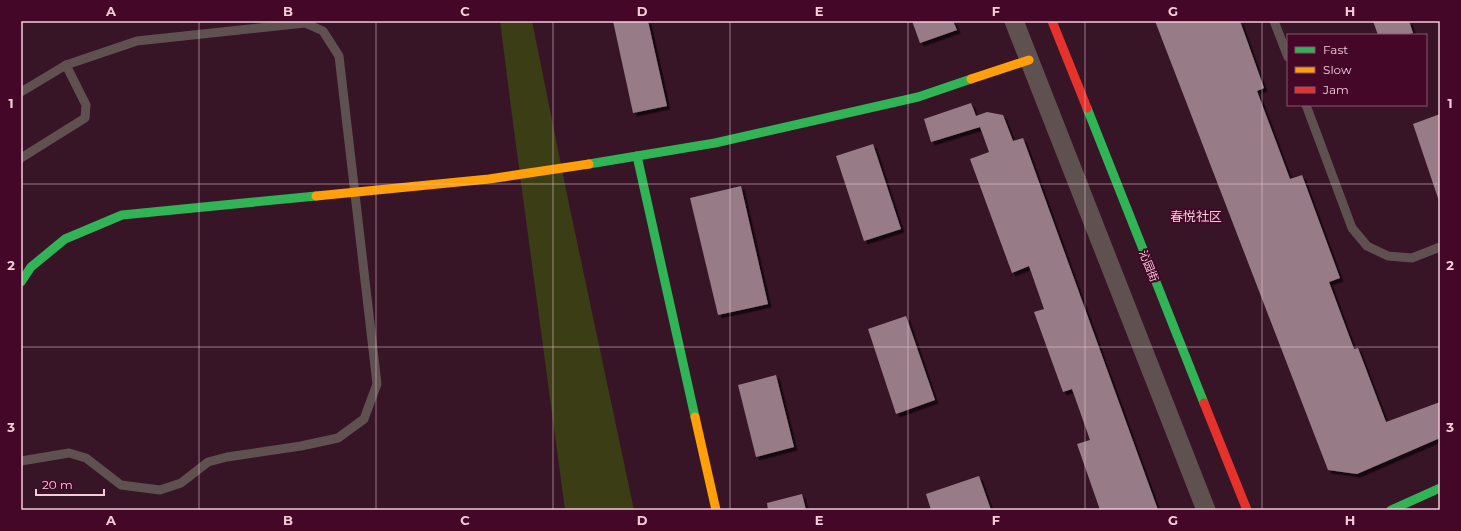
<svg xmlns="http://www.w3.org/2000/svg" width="1461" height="531" viewBox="0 0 1461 531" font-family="Montserrat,'Noto Sans SC',sans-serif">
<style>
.water{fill:#3b3d14}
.building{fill:#977c88;filter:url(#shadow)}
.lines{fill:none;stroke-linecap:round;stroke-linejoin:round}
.lane{stroke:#5e514f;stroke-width:9}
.street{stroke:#5e514f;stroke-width:19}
.fast{stroke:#30b455;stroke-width:9}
.slow{stroke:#ff9f0a;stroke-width:9}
.jam{stroke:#e5322d;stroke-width:9}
.grid{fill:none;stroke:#f3cbd9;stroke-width:1;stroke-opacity:0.55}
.labels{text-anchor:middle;stroke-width:4;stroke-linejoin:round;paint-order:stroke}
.street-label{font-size:11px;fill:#f3cbd9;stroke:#450727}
.quarter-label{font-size:13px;fill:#f3cbd9;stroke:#450727}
.neatline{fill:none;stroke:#f3cbd9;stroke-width:1.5}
.grid-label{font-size:13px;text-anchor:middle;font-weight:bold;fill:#f3cbd9}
</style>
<defs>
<filter id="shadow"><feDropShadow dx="3.5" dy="3.5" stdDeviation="0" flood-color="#0009"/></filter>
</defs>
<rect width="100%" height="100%" fill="#371526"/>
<!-- water -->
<path class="water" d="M500,21h32l37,183 65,306h-69l-52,-387z"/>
<!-- building -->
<g class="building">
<path d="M613,21h35l19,85 -34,7z"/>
<path d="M912,21h41l4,9 -37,13z"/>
<path d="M1155,21h85l24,67 -7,3 33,88 12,-4 38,103 -11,4 25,67 4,-1 28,74 54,-20v36l-83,36 -29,-4z"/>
<path d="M1373,21h36l4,12 -7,2h-28z"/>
<path d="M971,103l5,13 11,-4 16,3 10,26 10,-3 135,372h-58l-23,-66 13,-4 -18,-51 -9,3 -29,-80 10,-3 -15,-43 -17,7 -42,-114 19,-7 -9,-25 -49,15 -7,-23z"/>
<path d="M1440,114v90l-27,-80z"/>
<path d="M873,144l28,85 -37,12 -28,-85z"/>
<path d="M741,186l27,118 -50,11 -28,-117z"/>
<path d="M906,316l29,84 -39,14 -28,-85z"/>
<path d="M776,375l18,72 -38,10 -18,-72z"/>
<path d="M979,476l12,34h-60l-5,-16z"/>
<path d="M802,494l4,16h-38l-1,-7z"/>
</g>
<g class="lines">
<!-- lane -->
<g class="lane">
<path d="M1274,21l14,36"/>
<path d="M21,92l45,-27 71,-24 168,-18 18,8 16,25 38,328 -13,35 -26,19 -37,8 -74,11 -19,5 -27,21 -21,7 -39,-5 -35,-27 -17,-5 -48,8"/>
<path d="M1306,105l46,123 15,18 21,10 24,2 28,-11"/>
<path d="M21,158l64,-40 1,-13 -20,-40"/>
</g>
<!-- street -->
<path class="street" d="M1014,21l192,489"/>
<!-- fast -->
<g class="fast">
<path d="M1087,108l117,295"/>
<path d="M637,156l58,261"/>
<path d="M589,164l126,-21 203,-46 53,-18"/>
<path d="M21,282l10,-15 34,-28 57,-24 194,-19"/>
<path d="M1391,510l49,-22"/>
</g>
<!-- slow -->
<g class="slow">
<path d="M971,79l58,-19"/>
<path d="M316,196l173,-17 100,-15"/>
<path d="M695,417l21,93"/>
</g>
<!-- jam -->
<g class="jam">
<path d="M1052,21l35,87"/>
<path d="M1204,403l43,107"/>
</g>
</g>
<!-- grid -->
<path class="grid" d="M199,21v489M376,21v489M553,21v489M730,21v489M908,21v489M1085,21v489M1262,21v489M21,184h1419M21,347h1419"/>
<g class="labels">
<!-- street labels -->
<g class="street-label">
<text transform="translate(1149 266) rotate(68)" y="4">沁园街</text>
</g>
<!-- quarter labels -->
<g class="quarter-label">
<text x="1196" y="221">春悦社区</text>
</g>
</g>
<!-- border -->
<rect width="1461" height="531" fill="none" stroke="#450727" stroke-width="44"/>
<!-- legend -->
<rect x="1287" y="34" width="140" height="72" fill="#450727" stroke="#8b556e"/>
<rect x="1295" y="47" width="20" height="6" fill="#30b455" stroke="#8b556e"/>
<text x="1323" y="54" font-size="12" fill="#f3cbd9">Fast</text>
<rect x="1295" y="67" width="20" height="6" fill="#ff9f0a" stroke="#8b556e"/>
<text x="1323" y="74" font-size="12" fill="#f3cbd9">Slow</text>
<rect x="1295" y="87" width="20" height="6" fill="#e5322d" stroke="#8b556e"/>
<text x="1323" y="94" font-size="12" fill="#f3cbd9">Jam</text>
<!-- scale -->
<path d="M36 489v6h68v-6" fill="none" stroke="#f3cbd9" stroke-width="2"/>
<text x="42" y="489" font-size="12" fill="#f3cbd9" stroke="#450727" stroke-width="3" paint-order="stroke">20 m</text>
<rect x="22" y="22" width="1417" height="487" class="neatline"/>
<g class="grid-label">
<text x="111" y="16">A</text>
<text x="288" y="16">B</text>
<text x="465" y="16">C</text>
<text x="642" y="16">D</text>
<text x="819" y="16">E</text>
<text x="996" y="16">F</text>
<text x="1173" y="16">G</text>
<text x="1350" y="16">H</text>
<text x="11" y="108">1</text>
<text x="1450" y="108">1</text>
<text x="11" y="270">2</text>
<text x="1450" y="270">2</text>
<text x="11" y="432">3</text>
<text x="1450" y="432">3</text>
<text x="111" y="525">A</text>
<text x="288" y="525">B</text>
<text x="465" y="525">C</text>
<text x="642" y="525">D</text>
<text x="819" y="525">E</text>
<text x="996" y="525">F</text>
<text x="1173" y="525">G</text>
<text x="1350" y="525">H</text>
</g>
</svg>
